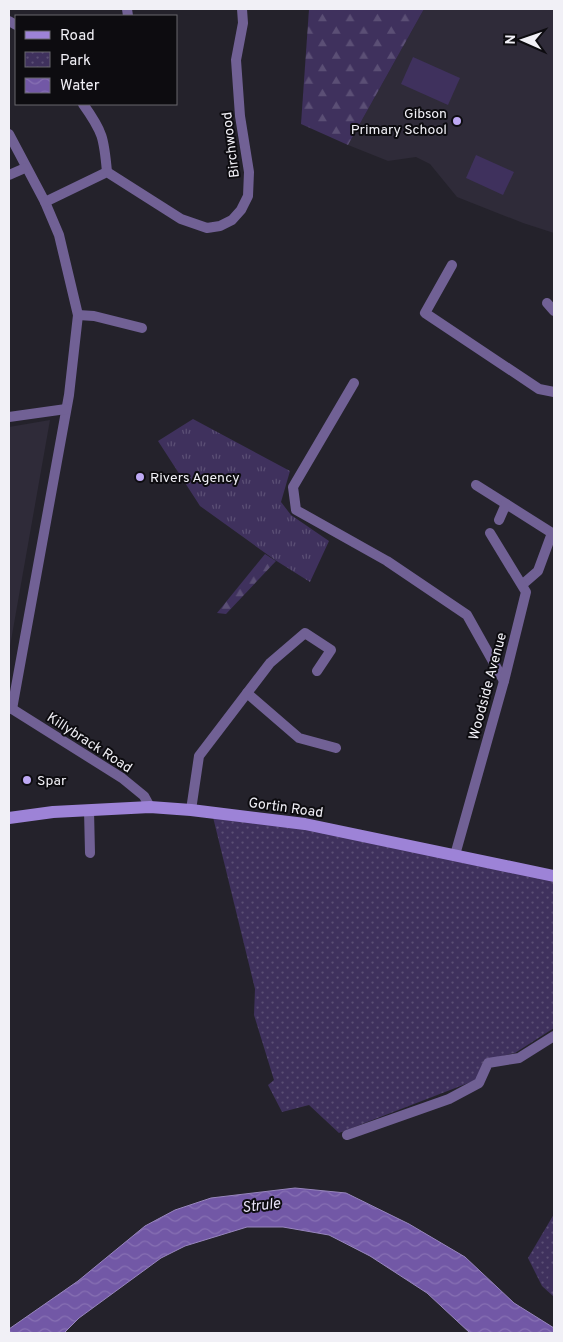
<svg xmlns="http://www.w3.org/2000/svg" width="563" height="1342" viewBox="0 0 563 1342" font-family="Overpass,sans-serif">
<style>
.built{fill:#2f2b39}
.grass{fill:url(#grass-tufts)}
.forest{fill:url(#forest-firs)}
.park{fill:url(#park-dots)}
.pitch{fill:#3f315d}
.water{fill:url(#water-waves);stroke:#9886be}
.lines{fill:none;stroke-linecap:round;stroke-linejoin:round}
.street{stroke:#716195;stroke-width:10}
.secondary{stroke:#9d83d7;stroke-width:12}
.poi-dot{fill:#bea9f4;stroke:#0d0c10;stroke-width:2}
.labels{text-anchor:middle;stroke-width:4;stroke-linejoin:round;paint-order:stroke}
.poi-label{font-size:14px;fill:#f1f0f6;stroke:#0d0c10;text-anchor:start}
.street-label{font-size:14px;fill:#f1f0f6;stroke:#0d0c10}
.water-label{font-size:15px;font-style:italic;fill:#e6e0f6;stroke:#0d0c10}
</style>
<defs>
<pattern id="grass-tufts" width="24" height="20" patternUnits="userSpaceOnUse" patternTransform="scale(1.25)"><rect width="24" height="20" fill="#3f315d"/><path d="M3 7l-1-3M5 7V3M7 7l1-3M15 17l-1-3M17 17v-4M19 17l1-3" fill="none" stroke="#5b4f75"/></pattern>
<pattern id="forest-firs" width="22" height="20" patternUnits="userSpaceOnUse" patternTransform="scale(1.25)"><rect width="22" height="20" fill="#3f315d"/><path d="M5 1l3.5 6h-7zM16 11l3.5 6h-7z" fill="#5b4f75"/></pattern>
<pattern id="park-dots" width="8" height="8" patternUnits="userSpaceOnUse" patternTransform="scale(1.25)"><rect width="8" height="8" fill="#3f315d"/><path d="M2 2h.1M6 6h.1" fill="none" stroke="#5b4f75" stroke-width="1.8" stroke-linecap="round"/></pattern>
<pattern id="water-waves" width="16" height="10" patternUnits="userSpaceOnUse" patternTransform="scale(1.25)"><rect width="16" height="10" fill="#7258a6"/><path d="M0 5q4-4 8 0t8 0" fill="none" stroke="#8770b3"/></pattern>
</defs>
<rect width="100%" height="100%" fill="#24222b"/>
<!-- built -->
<g class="built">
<path d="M424,9h130v224l-31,-10 -66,-26 -27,-33 -14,-7 -28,4 -40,-16z"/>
<path d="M50,420l-41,232v-225z"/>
</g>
<!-- grass -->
<path class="grass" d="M193,419l97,52 -9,31 10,13 38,26 -19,41 -35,-22 -75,-54 -42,-65z"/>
<!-- forest -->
<g class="forest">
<path d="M309,9h115l-76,136 -47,-21z"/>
<path d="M265,554l11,7 -50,53 -9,-1z"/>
</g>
<!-- park -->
<g class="park">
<path d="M212,813l93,11 249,56v148l-39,25 -31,7 -8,20 -137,53 -30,-28 -27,7 -14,-27 6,-5 -20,-65 1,-26z"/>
<path d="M554,1214v83l-12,-11 -14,-28z"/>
</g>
<!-- pitch -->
<g class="pitch">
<path d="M413,57l47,21 -12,27 -47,-21z"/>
<path d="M476,155l38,17 -11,23 -37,-17z"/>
<path d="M554,1266v22l-9,-4z"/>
</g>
<!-- water -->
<path class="water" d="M295,1188l51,5 63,31 56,33 49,46 40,25v5h-84l-43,-40 -57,-37 -41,-21 -46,-8h-36l-62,19 -24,12 -82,60 -15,15h-55v-4l69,-48 67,-55 30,-16 36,-12z"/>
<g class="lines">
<!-- street -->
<g class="street">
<path d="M127,9l1,7"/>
<path d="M9,21l7,4"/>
<path d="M83,104c20,28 21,34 24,68"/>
<path d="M9,134l36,68 14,33 19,80 -9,80 -57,314"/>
<path d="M9,175l16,-7"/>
<path d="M45,202l62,-30 74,47 26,9 13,-2 12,-6 9,-10 7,-14 1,-24 -9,-56 -4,-56 7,-37 -1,-14"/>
<path d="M452,265l-27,48 114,76 15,3"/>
<path d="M547,303l7,8"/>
<path d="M78,315l16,1 48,12"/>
<path d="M354,383l-61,104 3,23 91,51 80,54 37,66"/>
<path d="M9,417l57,-8"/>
<path d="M476,485l76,48 -14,38 -15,13"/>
<path d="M499,520l7,-16"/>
<path d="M247,693l52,45 37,10"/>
<path d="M9,707l113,71 22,18 6,11"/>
<path d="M89,810l1,43"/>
<path d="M191,810l8,-54 71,-93 35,-30 26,17 -14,21"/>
<path d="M455,855l49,-174 22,-89 -36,-59"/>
<path d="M347,1135l102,-36 30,-16 9,-20 31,-5 35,-22"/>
</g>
<!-- secondary -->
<path class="secondary" d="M9,818l44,-6 97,-5 41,3 114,14 249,52"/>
</g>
<!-- markers -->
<g class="poi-dot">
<circle cx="457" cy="121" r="5"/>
<circle cx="140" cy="477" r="5"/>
<circle cx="27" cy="780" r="5"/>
</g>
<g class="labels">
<!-- poi labels -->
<g class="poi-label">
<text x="447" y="118" text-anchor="end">Gibson<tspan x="447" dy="16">Primary School</tspan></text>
<text x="150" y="482">Rivers Agency</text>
<text x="37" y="785">Spar</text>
</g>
<!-- street labels -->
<g class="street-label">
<text transform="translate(230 145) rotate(-97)" y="5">Birchwood</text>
<text transform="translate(487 686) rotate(-75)" y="5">Woodside Avenue</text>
<text transform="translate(90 742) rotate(33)" y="5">Killybrack Road</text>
<text transform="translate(286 807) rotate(8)" y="5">Gortin Road</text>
</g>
<!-- water labels -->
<g class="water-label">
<text transform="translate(261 1205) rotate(-7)" y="5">Strule</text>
</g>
</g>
<!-- border -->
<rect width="563" height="1342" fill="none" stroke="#f1f0f6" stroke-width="20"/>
<!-- legend -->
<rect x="15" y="15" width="162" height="90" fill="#0d0c10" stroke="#68676c"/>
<rect x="25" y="31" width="25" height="8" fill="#9d83d7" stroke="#68676c"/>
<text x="60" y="40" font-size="15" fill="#f1f0f6">Road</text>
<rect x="25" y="52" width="25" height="15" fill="url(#park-dots)" stroke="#68676c"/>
<text x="60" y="65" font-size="15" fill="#f1f0f6">Park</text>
<rect x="25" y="78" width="25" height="15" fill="url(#water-waves)" stroke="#68676c"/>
<text x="60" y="90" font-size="15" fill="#f1f0f6">Water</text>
<!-- north arrow -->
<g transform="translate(523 40) rotate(272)" stroke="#0d0c10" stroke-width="4" paint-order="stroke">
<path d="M0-4L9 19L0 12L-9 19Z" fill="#f1f0f6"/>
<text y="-8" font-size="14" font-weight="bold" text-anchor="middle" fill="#f1f0f6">N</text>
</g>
</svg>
